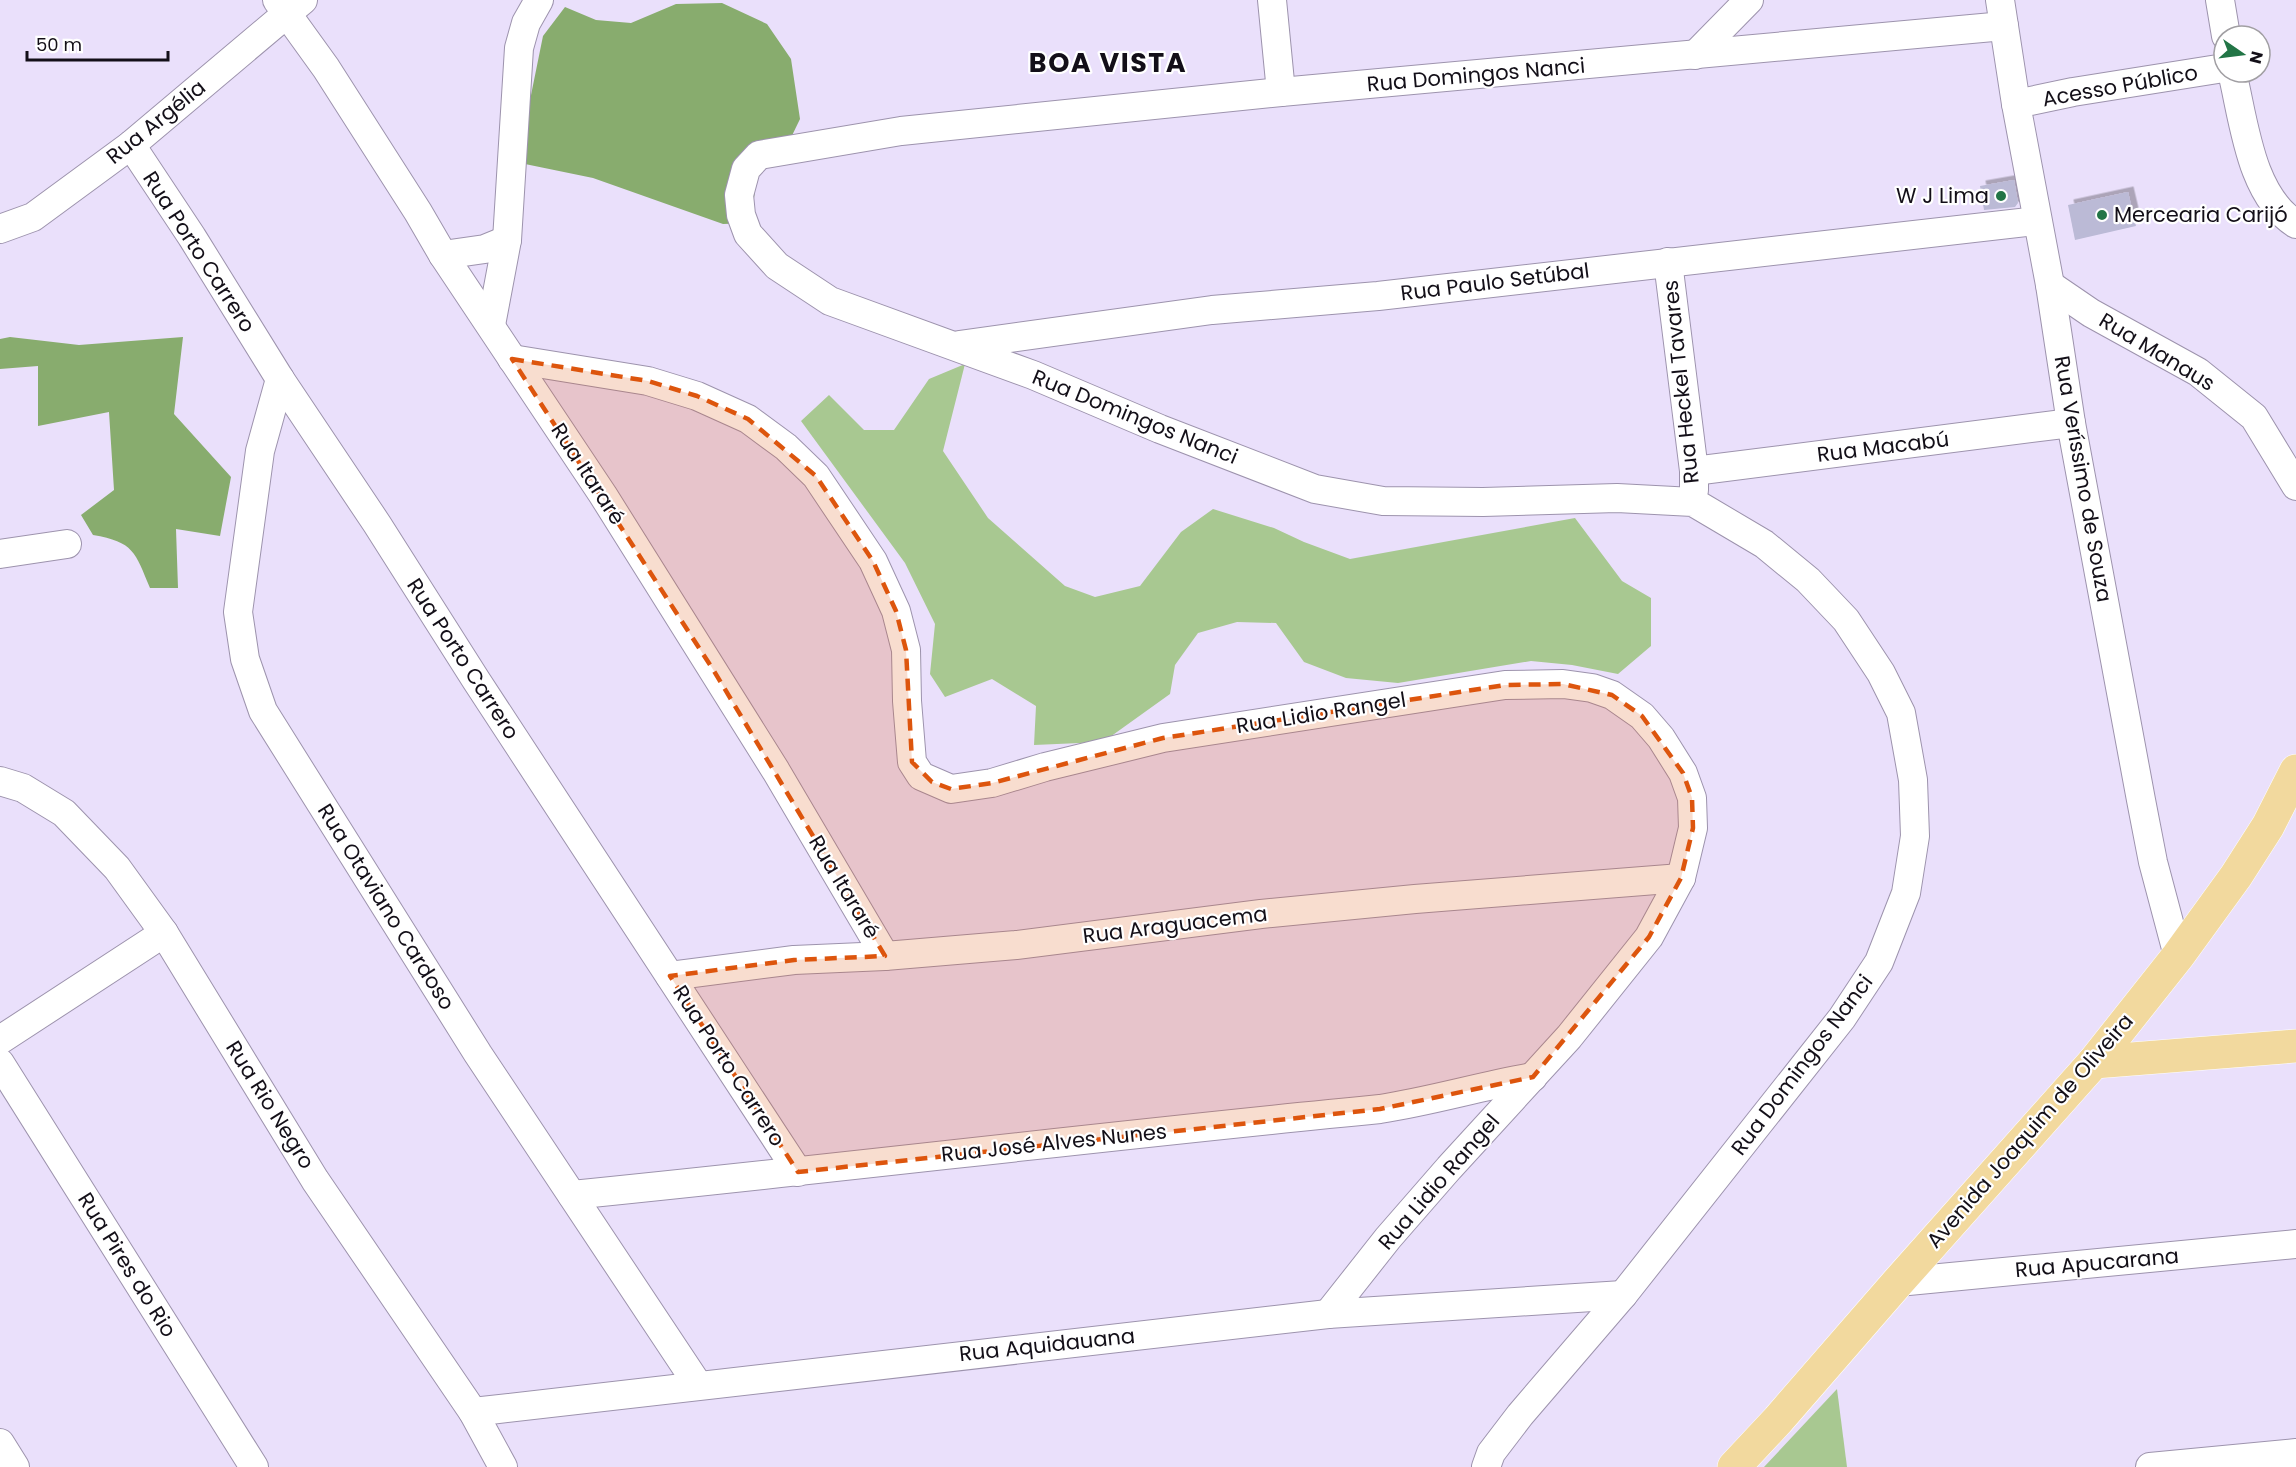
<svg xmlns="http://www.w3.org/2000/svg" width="2296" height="1467" viewBox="0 0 2296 1467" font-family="Poppins,sans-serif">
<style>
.green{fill:#a8c891}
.forest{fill:#88ac6e}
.building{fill:#bbbad6;filter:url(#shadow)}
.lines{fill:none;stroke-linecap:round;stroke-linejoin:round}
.minor-casing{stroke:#9d93ad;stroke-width:30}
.major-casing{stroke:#fff;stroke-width:34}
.minor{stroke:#fff;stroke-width:28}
.major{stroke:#f2d99e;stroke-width:33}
.marked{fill:#dd550d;fill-opacity:0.2;stroke:#dd550d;stroke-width:4.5;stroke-dasharray:12 8;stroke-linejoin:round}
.poi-dot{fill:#227546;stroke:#fff;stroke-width:2}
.labels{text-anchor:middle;stroke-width:4.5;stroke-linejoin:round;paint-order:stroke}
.street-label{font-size:21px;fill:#130f18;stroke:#fff}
.poi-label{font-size:21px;fill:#130f18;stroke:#fff;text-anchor:end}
.district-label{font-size:27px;font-weight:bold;letter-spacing:1.5px;fill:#130f18;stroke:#fff}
</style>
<defs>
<filter id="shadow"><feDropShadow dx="5.5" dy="-5.5" stdDeviation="0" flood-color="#0004"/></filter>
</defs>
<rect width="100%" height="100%" fill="#eae0fb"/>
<!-- green -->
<g class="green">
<path d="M965,364l-22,87 45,67 77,68 30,11 45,-11 41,-54 32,-23 61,19 30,14 46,17 225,-41 47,63 29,17v48l-33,28 -46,-9 -41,-4 -133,22 -52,-5 -42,-16 -28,-39 -39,-1 -39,11 -23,32 -5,29 -67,48 -69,3 2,-39 -44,-27 -47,18 -15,-23 5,-50 -30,-61 -104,-142 28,-26 35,35h30l35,-51z"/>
<path d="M1837,1389l10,78h-83z"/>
</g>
<!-- forest -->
<g class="forest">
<path d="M722,3l45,21 24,35 9,60 -14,29 -37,33 6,11 -5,31 -27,1 -130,-46 -68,-14 5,-64 13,-64 22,-29 31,13 35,3 45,-19z"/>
<path d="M10,337l69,8 104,-8 -9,77 57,63 -11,59 -44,-7 2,59h-28c-15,-36 -16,-46 -57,-53l-12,-20 33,-25 -5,-78 -71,14v-60l-38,3v-30z"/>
</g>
<!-- building -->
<g class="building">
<path d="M2014,180l4,23 -3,4 -31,3 -4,-24z"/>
<path d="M2128,192l8,34 -61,14 -7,-35z"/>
</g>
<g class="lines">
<defs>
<g id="minor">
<path d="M277,0l49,68 92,144 25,43 160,240 173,276 109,185"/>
<path d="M1272,0l9,92"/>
<path d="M2000,0l16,104 34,181 21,138 70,377 12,62 25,94"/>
<path d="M2220,0l6,36"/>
<path d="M1695,55l54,-55"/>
<path d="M2232,72c12,49 18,123 64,152"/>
<path d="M2016,104l57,-12 151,-24"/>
<path d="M131,145l61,92 88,142 97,145 99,156 322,492"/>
<path d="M0,229l33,-12 98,-72 172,-145"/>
<path d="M443,255l42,-6 22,-9"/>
<path d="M1668,262l26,209v19"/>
<path d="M2050,285l41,28 107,59 56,45 42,69"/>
<path d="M491,325l16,-85 12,-192 7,-25 13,-23"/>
<path d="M959,345l253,-35 166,-14 658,-75"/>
<path d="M512,359l136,22 49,15 51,23 38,28 30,29 57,85 23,50 10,39 1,51 5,61 9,14 30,13 41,-6 53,-16 118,-29 342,-53 58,-1 29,4 20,7 30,21 19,22 22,35 9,25 1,30 -12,50 -32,59 -80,100 -120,131 -61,70 -60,76"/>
<path d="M280,379l-20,72 -22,161 7,47 18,52 215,343 220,331"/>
<path d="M1694,471l377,-48"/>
<path d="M0,554l67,-10"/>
<path d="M0,781l23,7 41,25 53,55 47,65 151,247 158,232 30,55"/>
<path d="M670,976l124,-16 91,-4 131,-11 245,-31 154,-15 266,-21"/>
<path d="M0,1040l164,-107"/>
<path d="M0,1063l254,404"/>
<path d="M572,1195c270,-27 539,-60 808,-86 52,-8 101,-23 153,-32"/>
<path d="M1898,1282l398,-38"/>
<path d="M473,1412l855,-98 295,-19"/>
<path d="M0,1443l15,24"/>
<path d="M1486,1467l5,-14 29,-38 103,-120 219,-277 37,-56 27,-69 9,-57 -2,-56 -12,-67 -20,-40 -35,-53 -38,-40 -44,-36 -71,-42 -76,-4 -134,4 -100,-1 -68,-12 -155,-60 -127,-54 -203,-74 -53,-35 -29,-32 -7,-19 -2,-20 7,-26 13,-14 142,-24 380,-39 723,-66"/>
<path d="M2150,1467l146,-14"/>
</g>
<g id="major">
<path d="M2094,1062l202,-16"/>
<path d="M1734,1467l44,-47 120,-138 196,-220 84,-106 58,-80 32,-50 28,-55"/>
</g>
</defs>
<!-- minor casing -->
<use href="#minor" class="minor-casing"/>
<!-- major casing -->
<use href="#major" class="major-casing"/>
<!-- minor -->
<use href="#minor" class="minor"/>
<!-- major -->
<use href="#major" class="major"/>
</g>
<!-- marked area -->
<path class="marked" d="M512,359l136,22 49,15 51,23 68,57 57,85 23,50 10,39 6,112 20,20 19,7 41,-6 171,-45 342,-53 58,-1 49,11 30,21 41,57 9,25 1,30 -12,50 -32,59 -116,140 -153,32 -582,63 -128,-196 124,-16 91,-4 -171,-285z"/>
<!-- markers -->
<g class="poi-dot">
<circle cx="2001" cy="196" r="6"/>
<circle cx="2102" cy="215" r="6"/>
</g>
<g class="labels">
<!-- street labels -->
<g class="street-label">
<text transform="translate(1476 75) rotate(-5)" y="7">Rua Domingos Nanci</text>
<text transform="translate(2120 86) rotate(-10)" y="7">Acesso Público</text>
<text transform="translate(156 122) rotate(-39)" y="7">Rua Argélia</text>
<text transform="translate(199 252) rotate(57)" y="7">Rua Porto Carrero</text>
<text transform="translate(1495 282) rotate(-7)" y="7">Rua Paulo Setúbal</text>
<text transform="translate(2157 352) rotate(31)" y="7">Rua Manaus</text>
<text transform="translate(1681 382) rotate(-96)" y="7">Rua Heckel Tavares</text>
<text transform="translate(1135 417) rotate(22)" y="7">Rua Domingos Nanci</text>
<text transform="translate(1883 447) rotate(-7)" y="7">Rua Macabú</text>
<text transform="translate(588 474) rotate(57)" y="7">Rua Itararé</text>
<text transform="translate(2083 479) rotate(80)" y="7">Rua Veríssimo de Souza</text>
<text transform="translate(463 659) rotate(57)" y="7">Rua Porto Carrero</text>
<text transform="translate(1321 713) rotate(-9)" y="7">Rua Lidio Rangel</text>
<text transform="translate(844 887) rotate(59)" y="7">Rua Itararé</text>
<text transform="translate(386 907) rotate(58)" y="7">Rua Otaviano Cardoso</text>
<text transform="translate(1175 925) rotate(-7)" y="7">Rua Araguacema</text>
<text transform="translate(1802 1065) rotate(-53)" y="7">Rua Domingos Nanci</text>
<text transform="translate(729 1066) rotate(57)" y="7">Rua Porto Carrero</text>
<text transform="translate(270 1105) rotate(58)" y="7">Rua Rio Negro</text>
<text transform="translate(2030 1131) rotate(-49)" y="7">Avenida Joaquim de Oliveira</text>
<text transform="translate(1054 1143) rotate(-6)" y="7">Rua José Alves Nunes</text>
<text transform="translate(1439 1182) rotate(-49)" y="7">Rua Lidio Rangel</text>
<text transform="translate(2097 1263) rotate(-5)" y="7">Rua Apucarana</text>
<text transform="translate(127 1265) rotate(58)" y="7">Rua Pires do Rio</text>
<text transform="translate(1047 1345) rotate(-6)" y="7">Rua Aquidauana</text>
</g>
<!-- poi labels -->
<g class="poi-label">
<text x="1989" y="203">W J Lima</text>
<text x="2114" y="222" text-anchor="start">Mercearia Carijó</text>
</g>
<!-- district labels -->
<g class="district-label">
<text x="1108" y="72">BOA VISTA</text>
</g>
</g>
<!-- north arrow -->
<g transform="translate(2242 54) rotate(104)"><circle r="28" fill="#ffffff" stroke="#a19fa3" stroke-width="1.5"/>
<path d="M0-4.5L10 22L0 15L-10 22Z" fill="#227546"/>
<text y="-9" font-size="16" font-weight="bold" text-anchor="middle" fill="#130f18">N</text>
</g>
<!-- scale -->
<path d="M27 51v9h141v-9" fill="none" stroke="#130f18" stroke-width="3"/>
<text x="36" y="51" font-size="18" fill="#130f18" stroke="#ffffff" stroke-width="4.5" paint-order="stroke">50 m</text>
</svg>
